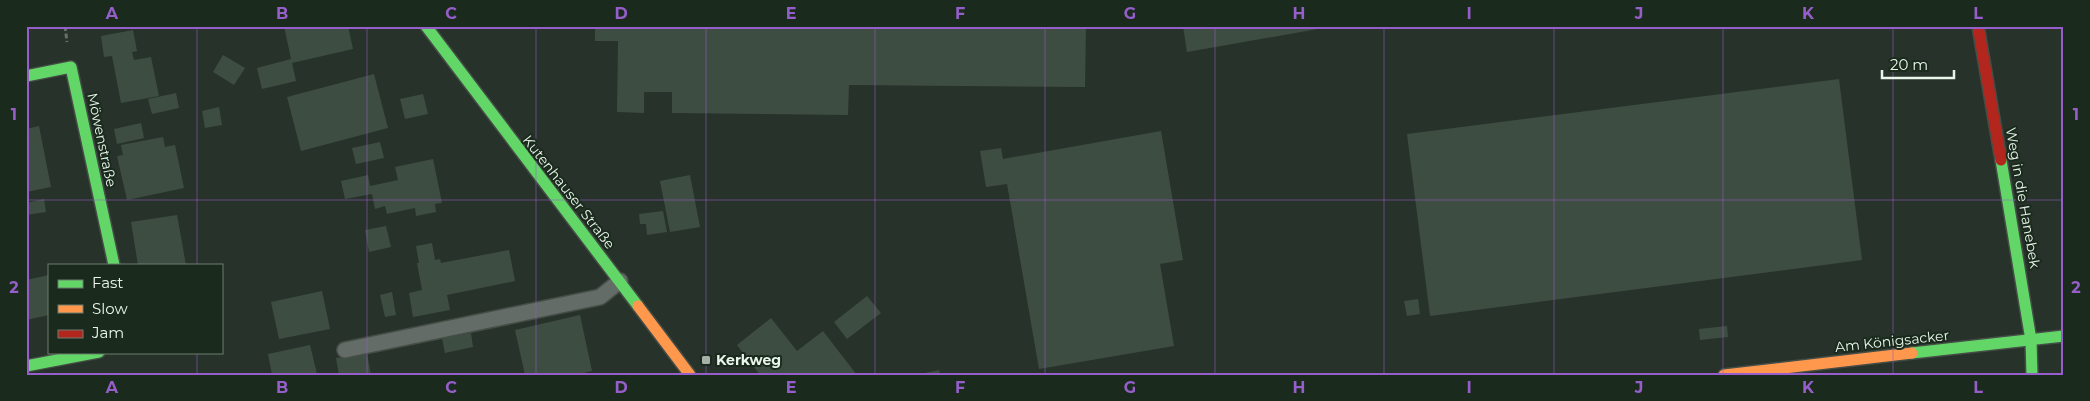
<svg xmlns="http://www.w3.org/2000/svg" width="2090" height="401" viewBox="0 0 2090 401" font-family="Montserrat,sans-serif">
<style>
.building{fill:#3e4d42}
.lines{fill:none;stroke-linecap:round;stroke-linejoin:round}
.lane-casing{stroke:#444d46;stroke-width:18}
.fast-casing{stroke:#444d46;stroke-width:14}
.slow-casing{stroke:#444d46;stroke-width:14}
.jam-casing{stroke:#444d46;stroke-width:14}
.path{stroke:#686f69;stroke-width:3;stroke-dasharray:5 2.5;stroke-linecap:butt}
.lane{stroke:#636c66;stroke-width:15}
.fast{stroke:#63d668;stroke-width:11}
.slow{stroke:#ff974d;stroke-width:11}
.jam{stroke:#b3261e;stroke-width:11}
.grid{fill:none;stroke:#965eca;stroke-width:1;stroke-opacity:0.55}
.poi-dot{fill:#a5b1a7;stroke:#1a2b1d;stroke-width:2}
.labels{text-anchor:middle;stroke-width:4;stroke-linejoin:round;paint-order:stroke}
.street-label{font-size:14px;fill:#e9f5eb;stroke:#1a2b1d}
.poi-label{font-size:14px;font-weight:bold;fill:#e9f5eb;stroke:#1a2b1d;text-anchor:start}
.neatline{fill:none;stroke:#965eca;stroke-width:2}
.grid-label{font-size:16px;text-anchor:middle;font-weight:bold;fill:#965eca}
</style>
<rect width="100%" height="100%" fill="#27322a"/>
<!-- building -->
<g class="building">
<path d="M284,26h64l5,23 -61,14 4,18 -34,8 -5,-21 34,-9z"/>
<path d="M595,26h491l-1,61 -236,-2 -1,30 -176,-2v-21h-28v21l-27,-1 1,-71h-23z"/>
<path d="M1183,26h146v1l-142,25z"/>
<path d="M133,30l4,21 -5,1 2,8 17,-3 8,39 -38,7 -9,-47 -8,1 -3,-21z"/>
<path d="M223,55l22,13 -11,17 -21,-13z"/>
<path d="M374,74l14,54 -87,23 -14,-54z"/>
<path d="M1839,79l23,181 -432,56 -23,-182z"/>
<path d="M176,93l3,15 -27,6 -4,-15z"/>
<path d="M423,94l5,20 -23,5 -5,-20z"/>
<path d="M219,107l3,18 -17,3 -3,-17z"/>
<path d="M141,123l3,15 -27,6 -3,-15z"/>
<path d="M39,126l12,61 -25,5v-63z"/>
<path d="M1161,131l22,129 -23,4 14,82 -135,23 -32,-185 -21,3 -6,-36 21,-3 2,11z"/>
<path d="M163,137l2,10 10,-2 9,43 -57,12 -10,-44 6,-1 -2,-10z"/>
<path d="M380,142l4,16 -28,6 -4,-16z"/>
<path d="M433,159l9,44 -7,1 1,8 -20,4 -1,-8 -28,6 -2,-8 -10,3 -3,-15 -27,5 -4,-18 27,-6 2,11 28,-6 -3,-13z"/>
<path d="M690,175l10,52 -30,5 -10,-51z"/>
<path d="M44,199l2,13 -20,3v-12z"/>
<path d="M663,211l4,21 -20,3 -1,-11h-6l-1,-10z"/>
<path d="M177,215l9,50h-48l-7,-43z"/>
<path d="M386,226l5,21 -22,5 -4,-22z"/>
<path d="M432,243l3,17 5,-1 1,4 68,-13 6,31 -68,14 3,15 -37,7 -4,-24 13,-3 -5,-27h2l-3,-17z"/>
<path d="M49,275v40l-23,5v-40z"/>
<path d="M322,291l8,38 -51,10 -8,-37z"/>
<path d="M392,292l4,23 -11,2 -5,-22z"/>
<path d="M867,296l14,17 -34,26 -13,-17z"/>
<path d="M1418,299l2,15 -13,2 -3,-15z"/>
<path d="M580,315l12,56 -16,4h-51l-10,-45z"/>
<path d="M771,318l26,33 26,-20 34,44h-97l-23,-30z"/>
<path d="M1727,326l1,11 -28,3 -1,-11z"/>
<path d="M471,333l2,14 -28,6 -3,-15z"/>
<path d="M310,345l7,29 -45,1 -4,-21z"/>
<path d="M367,353l4,22h-32l-3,-17z"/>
<path d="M939,370l2,5h-21v-1z"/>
</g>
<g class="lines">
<defs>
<path id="lane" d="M345,350l255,-53 20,-16"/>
<g id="fast">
<path d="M426,26l212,280"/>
<path d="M26,76l45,-9 43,198"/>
<path d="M2001,160l30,180 1,35"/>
<path d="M1912,353l152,-17"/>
<path d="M26,366l73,-14"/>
</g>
<g id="slow">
<path d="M638,306l52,69"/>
<path d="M1724,375l188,-22"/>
</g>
<path id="jam" d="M1978,26l23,134"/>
</defs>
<!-- lane casing -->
<use href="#lane" class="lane-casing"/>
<!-- fast casing -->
<use href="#fast" class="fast-casing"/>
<!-- slow casing -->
<use href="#slow" class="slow-casing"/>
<!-- jam casing -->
<use href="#jam" class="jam-casing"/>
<!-- path -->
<path class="path" d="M65,26l2,16"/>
<!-- lane -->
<use href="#lane" class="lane"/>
<!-- fast -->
<use href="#fast" class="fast"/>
<!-- slow -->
<use href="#slow" class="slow"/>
<!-- jam -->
<use href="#jam" class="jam"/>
</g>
<!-- grid -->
<path class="grid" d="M197,26v239M367,26v349M536,26v349M706,26v349M875,26v349M1045,26v349M1215,26v349M1384,26v349M1554,26v349M1723,26v349M1893,26v349M26,200h2038M197,352v23"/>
<!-- markers -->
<rect class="poi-dot" x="701" y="355" width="10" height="10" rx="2.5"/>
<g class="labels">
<!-- street labels -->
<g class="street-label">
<text transform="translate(102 140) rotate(78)" y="5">Möwenstraße</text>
<text transform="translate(569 192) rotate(52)" y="5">Kutenhauser Straße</text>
<text transform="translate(2023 198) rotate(80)" y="5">Weg in die Hanebek</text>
<text transform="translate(1892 341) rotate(-6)" y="5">Am Königsacker</text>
</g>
<!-- poi labels -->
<g class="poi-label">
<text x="716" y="365">Kerkweg</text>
</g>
</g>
<!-- border -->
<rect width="2090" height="401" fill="none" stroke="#1a2b1d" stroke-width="55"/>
<!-- legend -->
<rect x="48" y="264" width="175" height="90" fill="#1a2b1d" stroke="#6d7c6f"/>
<rect x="58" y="280" width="25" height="8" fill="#63d668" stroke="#6d7c6f"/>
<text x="92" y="288" font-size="15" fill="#e9f5eb">Fast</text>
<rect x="58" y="305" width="25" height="8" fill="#ff974d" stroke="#6d7c6f"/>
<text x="92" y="314" font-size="15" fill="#e9f5eb">Slow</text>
<rect x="58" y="330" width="25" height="8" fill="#b3261e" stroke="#6d7c6f"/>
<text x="92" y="338" font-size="15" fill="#e9f5eb">Jam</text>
<!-- scale -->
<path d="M1882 70v8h72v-8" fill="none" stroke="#e9f5eb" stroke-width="2.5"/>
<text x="1890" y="70" font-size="15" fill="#e9f5eb" stroke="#1a2b1d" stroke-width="4" paint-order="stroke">20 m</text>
<rect x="28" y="28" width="2034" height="346" class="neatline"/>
<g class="grid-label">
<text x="112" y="19">A</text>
<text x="282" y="19">B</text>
<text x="451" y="19">C</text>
<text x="621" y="19">D</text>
<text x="791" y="19">E</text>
<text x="960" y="19">F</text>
<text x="1130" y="19">G</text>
<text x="1299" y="19">H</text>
<text x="1469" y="19">I</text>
<text x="1639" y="19">J</text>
<text x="1808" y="19">K</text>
<text x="1978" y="19">L</text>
<text x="14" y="120">1</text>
<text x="2076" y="120">1</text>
<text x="14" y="293">2</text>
<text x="2076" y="293">2</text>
<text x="112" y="393">A</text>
<text x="282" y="393">B</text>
<text x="451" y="393">C</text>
<text x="621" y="393">D</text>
<text x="791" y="393">E</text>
<text x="960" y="393">F</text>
<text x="1130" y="393">G</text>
<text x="1299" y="393">H</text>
<text x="1469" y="393">I</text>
<text x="1639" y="393">J</text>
<text x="1808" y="393">K</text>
<text x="1978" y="393">L</text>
</g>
</svg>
